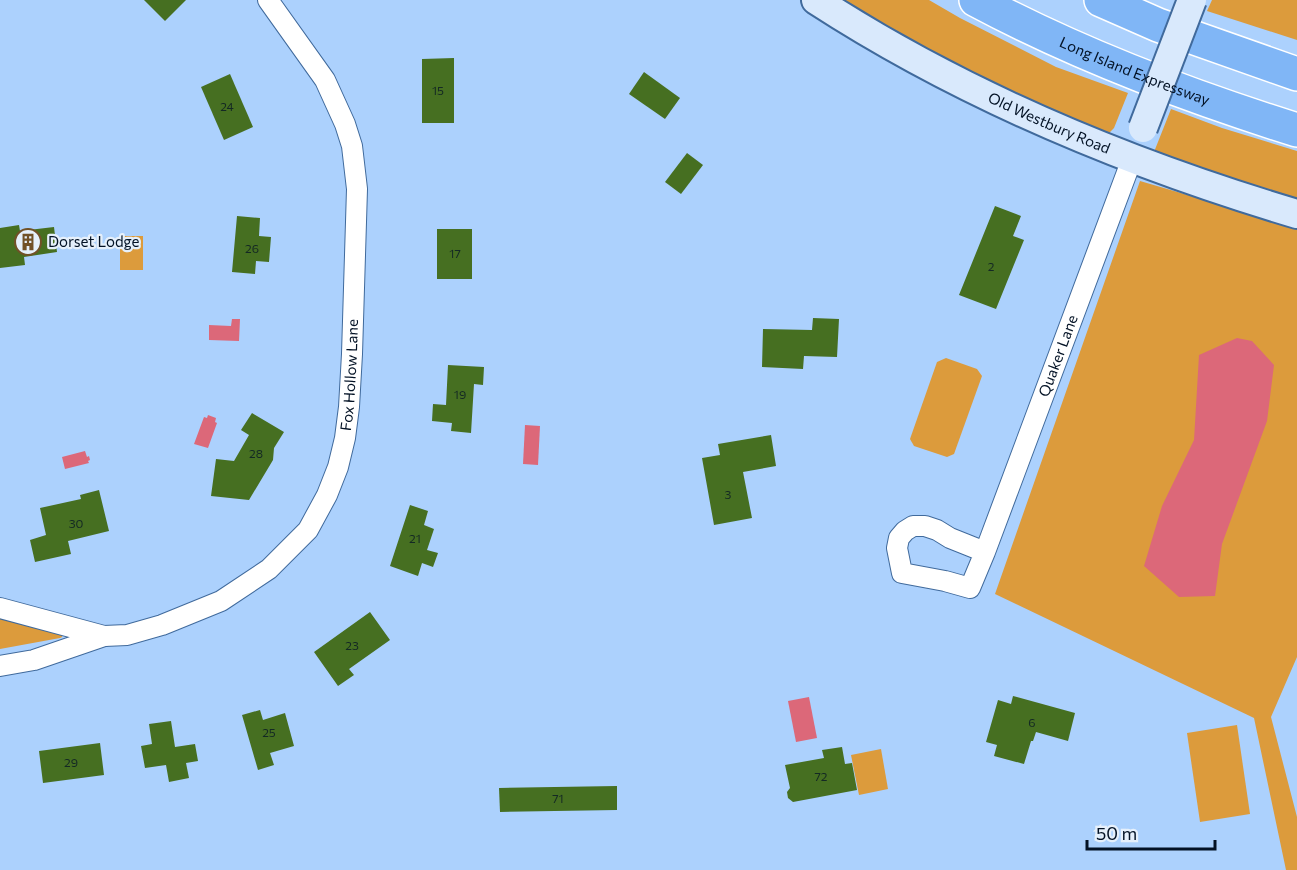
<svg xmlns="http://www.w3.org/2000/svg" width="1297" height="870" viewBox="0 0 1297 870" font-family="Commissioner,sans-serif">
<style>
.green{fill:#dc9b3c}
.water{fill:#dc6879}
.building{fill:#466f21}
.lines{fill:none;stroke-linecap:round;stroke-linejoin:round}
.street-casing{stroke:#406a9c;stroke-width:22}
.secondary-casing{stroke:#406a9c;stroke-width:32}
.highway-casing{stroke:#fff;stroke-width:36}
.street{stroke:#fff;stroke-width:20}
.secondary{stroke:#d9e9fc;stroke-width:28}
.highway{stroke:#80b6f6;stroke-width:33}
.secondary-bridge-casing{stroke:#406a9c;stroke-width:32;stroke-linecap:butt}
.secondary-bridge{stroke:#d9e9fc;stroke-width:28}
.labels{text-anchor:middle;stroke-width:4.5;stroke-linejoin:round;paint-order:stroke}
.number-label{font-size:12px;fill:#142924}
.street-label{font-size:15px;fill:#031225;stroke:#e6f0fb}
.poi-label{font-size:15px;fill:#031225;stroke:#e6f0fb;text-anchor:start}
</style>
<rect width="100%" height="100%" fill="#acd1fd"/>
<!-- green -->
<g class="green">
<path d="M839,0h90l31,18 96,49 72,26 -14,35 -7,7 -123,-54z"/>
<path d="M1212,0h85v40l-90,-29z"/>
<path d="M1171,109l51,19 75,23v49l-56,-15 -87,-33z"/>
<path d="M1140,181l157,46v430l-26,60 26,100v53h-11l-32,-152 -259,-124z"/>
<rect x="120" y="236" width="23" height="34"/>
<path d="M946,358l31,11 5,7 -28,78 -7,3 -33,-11 -4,-7 27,-77z"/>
<path d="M0,615l63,19 -1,3 -2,1 -60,11z"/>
<path d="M1237,725l13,89 -50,8 -13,-89z"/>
<path d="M881,749l7,40 -29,6 -8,-40z"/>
</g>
<!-- water -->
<g class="water">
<path d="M232,319h8l-1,22 -30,-1v-15l22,1z"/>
<path d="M1237,338l15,3 22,24 -7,56 -45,123 -7,52 -36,1 -35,-31 18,-60 32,-66 5,-85z"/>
<path d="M208,415l8,3 -1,4 2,1 -9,25 -14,-4 10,-27 3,1z"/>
<path d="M525,425l15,1 -2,39 -15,-1z"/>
<path d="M85,451l2,6 2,-1 1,4 -2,1 1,2 -24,6 -3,-12z"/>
<path d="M809,697l8,41 -21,4 -8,-41z"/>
</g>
<!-- building -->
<g class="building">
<path d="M144,0h42l-21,21z"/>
<path d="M454,58v65h-32v-64z"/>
<path d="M644,72l36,26 -15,21 -36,-25z"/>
<path d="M230,74l23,53 -29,13 -23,-53z"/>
<path d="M687,153l16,12 -22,29 -16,-12z"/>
<path d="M995,206l26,10 -8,20 11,4 -28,69 -37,-14z"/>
<path d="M237,216l23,2 -1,18 12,1 -2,25 -13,-1 -1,13 -23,-2z"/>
<path d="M19,225l1,6 34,-4 3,25 -33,5 1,8 -25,3v-40z"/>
<rect x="437" y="229" width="35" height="50"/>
<path d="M813,318l26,1 -2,38 -33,-1 -1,13 -41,-2 1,-38 49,1z"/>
<path d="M448,365l36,2 -1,18 -9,-1 -3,49 -20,-2 1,-8 -20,-2 1,-17 13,1z"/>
<path d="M252,413l32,19 -10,16 -1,12 -24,40 -38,-4 5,-37 18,2 15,-26 -8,-5z"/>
<path d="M771,435l5,31 -33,6 9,46 -38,7 -12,-67 18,-3 -2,-11z"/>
<path d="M99,490l10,41 -41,10 3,13 -36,8 -5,-22 16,-5 -6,-27 41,-9 -1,-4z"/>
<path d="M410,505l18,6 -4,14 10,4 -7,21 11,3 -5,14 -11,-4 -4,13 -28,-10z"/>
<path d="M370,612l20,28 -41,29 5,6 -16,11 -24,-34z"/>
<path d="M1013,696l62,17 -7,28 -32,-9 -3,9h-2l-7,23 -30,-8 3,-11 -11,-3 12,-42 13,4z"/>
<path d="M260,710l3,10 22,-7 9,33 -24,7 4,12 -16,5 -16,-55z"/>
<path d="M171,721l4,26 20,-3 3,17 -12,2 3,15 -20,4 -3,-17 -21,3 -4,-22 11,-2 -3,-20z"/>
<path d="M100,743l4,32 -61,8 -4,-32z"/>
<path d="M842,747l3,17 7,-1 5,27 -64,12 -5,-4 -1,-6 3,-4 -5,-23 39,-7 -2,-8z"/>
<path d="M617,786v24l-117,2 -1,-24z"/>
</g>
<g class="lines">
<defs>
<g id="street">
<path id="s1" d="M985,552l-35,-14 -13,-8 -12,-4h-12l-8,5 -6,7 -2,10 5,25 43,8 25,7 15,-36 147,-393"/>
<path d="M0,608l104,28 -70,24 -34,6"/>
<path id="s2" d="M104,636l23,-1 35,-10 59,-24 48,-32 39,-39 19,-35 11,-28 7,-29 4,-31 3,-53 5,-165 -5,-43 -7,-22 -20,-44 -57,-80"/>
</g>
<g id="secondary">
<path id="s3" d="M816,0c148,96 313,164 481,214"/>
</g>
<g id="highway">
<path id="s4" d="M976,0c101,54 212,96 321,130"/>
<path d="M1101,0l57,25 139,49"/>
</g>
</defs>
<!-- street casing -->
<use href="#street" class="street-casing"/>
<!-- secondary casing -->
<use href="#secondary" class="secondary-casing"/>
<!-- highway casing -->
<use href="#highway" class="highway-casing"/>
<!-- street -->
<use href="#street" class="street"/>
<!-- secondary -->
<use href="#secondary" class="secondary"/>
<!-- highway -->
<use href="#highway" class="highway"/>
<defs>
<path id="secondary-bridge" d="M1143,128l49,-128"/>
</defs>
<!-- secondary-bridge casing -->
<use href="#secondary-bridge" class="secondary-bridge-casing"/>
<!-- secondary-bridge -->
<use href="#secondary-bridge" class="secondary-bridge"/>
</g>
<!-- icons -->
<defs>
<symbol id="building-ring" viewBox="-11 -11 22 22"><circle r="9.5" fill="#e6f0fb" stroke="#715127" stroke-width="1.5"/><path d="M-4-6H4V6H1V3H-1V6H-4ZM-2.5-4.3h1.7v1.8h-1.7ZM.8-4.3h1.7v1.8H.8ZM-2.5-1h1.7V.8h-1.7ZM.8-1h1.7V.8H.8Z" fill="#715127"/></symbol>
</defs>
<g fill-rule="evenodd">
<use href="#building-ring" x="13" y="227" width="30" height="30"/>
</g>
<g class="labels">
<!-- number labels -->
<g class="number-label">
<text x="438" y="95">15</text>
<text x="227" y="111">24</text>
<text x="252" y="253">26</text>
<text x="455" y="258">17</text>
<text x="991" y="271">2</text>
<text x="460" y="399">19</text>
<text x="256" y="458">28</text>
<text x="728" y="499">3</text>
<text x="76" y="528">30</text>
<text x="415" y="543">21</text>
<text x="352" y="650">23</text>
<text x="1032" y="727">6</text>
<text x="269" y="737">25</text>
<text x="71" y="767">29</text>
<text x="821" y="781">72</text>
<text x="558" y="803">71</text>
</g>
<!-- street labels -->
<g class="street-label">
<text dy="5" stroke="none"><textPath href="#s4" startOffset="174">Long Island Expressway</textPath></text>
<text dy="5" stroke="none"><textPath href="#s3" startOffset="264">Old Westbury Road</textPath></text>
<text dy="5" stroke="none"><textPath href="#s1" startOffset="450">Quaker Lane</textPath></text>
<text dy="5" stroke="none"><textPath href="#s2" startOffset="399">Fox Hollow Lane</textPath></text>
</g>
<!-- poi labels -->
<g class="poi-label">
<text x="48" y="247">Dorset Lodge</text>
</g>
</g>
<!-- scale -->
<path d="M1087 840v9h128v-9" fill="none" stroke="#031225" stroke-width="3"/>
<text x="1096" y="840" font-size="18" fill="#031225" stroke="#e6f0fb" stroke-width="4.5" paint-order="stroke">50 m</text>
</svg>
